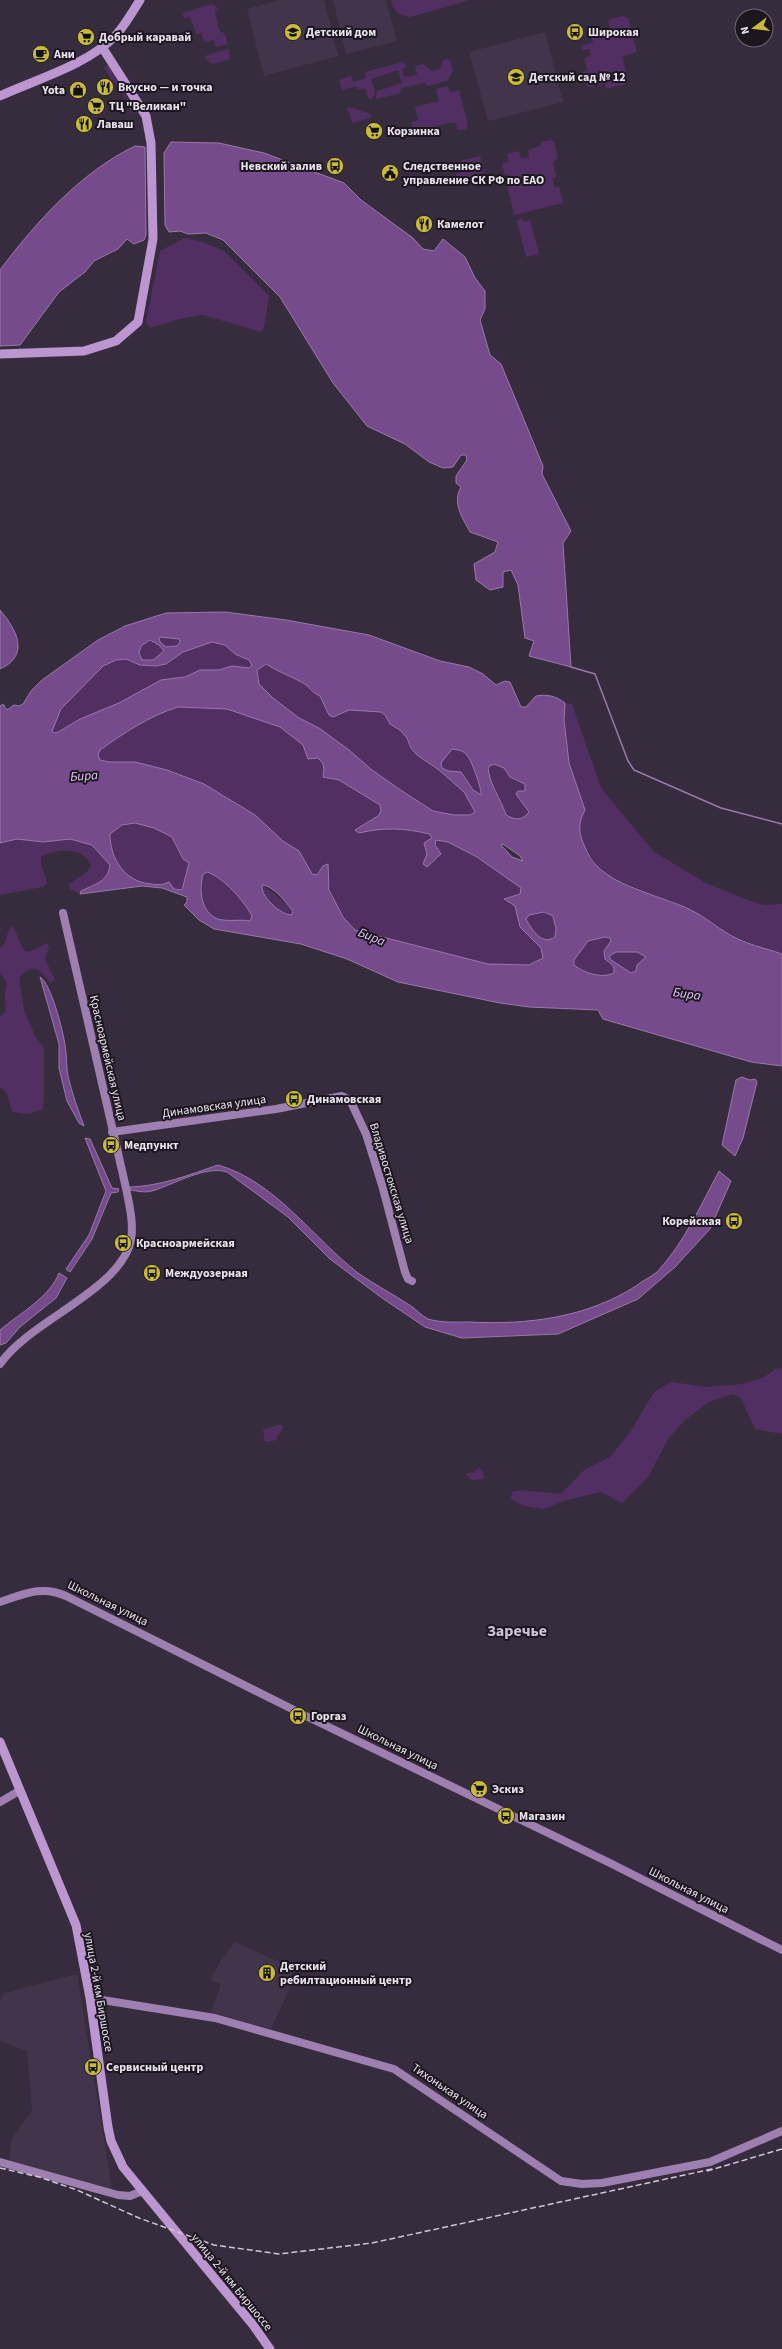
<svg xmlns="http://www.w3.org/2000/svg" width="782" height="2349" viewBox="0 0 782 2349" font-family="'Source Sans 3',sans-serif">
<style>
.built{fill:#42344b}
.green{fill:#512f63}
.water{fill:#754b8c;stroke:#9879aa;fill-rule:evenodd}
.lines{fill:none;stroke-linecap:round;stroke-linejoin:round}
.stream{stroke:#9879aa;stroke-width:1.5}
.secondary{stroke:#9d80af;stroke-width:8}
.primary{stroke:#bb96d1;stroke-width:9}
.rail{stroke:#d0c8d5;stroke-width:1.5;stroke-dasharray:6 3;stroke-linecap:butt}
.labels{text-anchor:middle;stroke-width:4;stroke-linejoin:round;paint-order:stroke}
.poi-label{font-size:12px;font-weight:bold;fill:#eae3ef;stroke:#1c171f;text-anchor:start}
.street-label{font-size:12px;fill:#eae3ef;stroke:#1c171f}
.water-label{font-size:13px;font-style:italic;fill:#e6c3fa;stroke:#1c171f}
.district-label{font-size:16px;font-weight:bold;fill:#cec0d7;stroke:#1c171f}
</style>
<rect width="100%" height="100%" fill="#372c3e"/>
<!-- built -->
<g class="built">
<path d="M279,0h45l14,56 -74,20 -17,-67z"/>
<path d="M333,0h53l11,41 -51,13z"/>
<path d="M545,32l18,70 -75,19 -19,-69z"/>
<path d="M235,1942l56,25v18l-20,44 -60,-17 10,-28 -11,-4 10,-18z"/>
<path d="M77,1974l35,215 -103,-28 3,-23 20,-27 -5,-60 -27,-10v-39l4,-9z"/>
</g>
<!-- green -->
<g class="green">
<path d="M391,0h79l-60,17c-11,-2 -17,-6 -19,-17z"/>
<path d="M212,4l6,4 -3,4 4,18 6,4 3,10 -12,3 -2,-7 -10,2 -3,-9 -5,1 -6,-17 -6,1 -1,-5z"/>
<path d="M622,16l6,2 9,34 -15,5 6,22 -3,5 -19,5 -1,-6 -15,4 -4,-2 -4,-13 5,-2 -3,-12 7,-3 -2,-6 -7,1 -1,-4 12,-4 -2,-6 6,-1 -1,-3 14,-4 -2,-8z"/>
<path d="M229,49l1,10 -18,5 -7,-6 2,-3z"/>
<path d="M446,59l4,2 3,10 -6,10 -19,5 -5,-3 -21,5 -3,6 -23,5 1,-8 25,-8 -4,-13 -27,9 4,12 -3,9 -4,-2 -3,-10 -8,2 -1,-4 -14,4 -3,-10 12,-4 2,6 13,-4 -1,-6 38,-10 4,5 -5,2 2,8 13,-2 -2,-9 8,-2 9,7 8,-2 3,-8z"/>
<path d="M108,65l24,42 4,-1 2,6 -7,1c-3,-19 -19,-30 -27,-46z"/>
<path d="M448,86l2,6 9,-2 9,34 -2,5 -8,1 -3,-8 -41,9 -3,-9 7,-2 -3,-13 24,-6 -3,-12z"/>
<path d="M349,107l22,7 1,3 -19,6 -6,-15z"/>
<path d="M551,140l3,2 4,16 -5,4 3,15 -4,1 3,10 4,-1 4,16 -49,12 -7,-30 4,-1 -2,-10 -4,1 -3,-11 7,-2 -2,-8 12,-3 2,8 8,-2 -1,-7 13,-4v-4z"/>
<path d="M480,156l4,17 -16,4 1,6 -11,2 -2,-11 6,-2 -2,-11z"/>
<path d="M522,218l2,4 6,-2 9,34 -13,3 -9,-36z"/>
<path d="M184,238l16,3 24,10 45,45 -5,32 -3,4 -58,-17 -24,4 -29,9 -4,-6 14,-71z"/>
<path d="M166,637l13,2 1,3 -2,4 -12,1 -6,-5 -1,-4z"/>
<path d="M149,640l10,5 5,6 -11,9h-11l-3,-7 2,-7z"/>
<path d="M212,642l13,3 10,9 14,6 3,4 -3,4 -17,-2 -13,4h-19l-15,7 -24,3 -42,23 -39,16 -26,14 -2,-2 9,-22 42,-43 13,-6 10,-1 14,6 26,-1 17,-12z"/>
<path d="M266,664c12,8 25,12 37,19 7,4 8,9 17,13l9,19 4,2 16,-7 32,2 4,3 5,9 10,6 7,8 4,10 6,7 22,15 25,22 11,20 -5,3h-16l-21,-4 -31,-20 -30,-21 -23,-20 -30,-22 -20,-10 -26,-20 -14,-14 -2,-14z"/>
<path d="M565,703l7,1 29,84 53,64 52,31 47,19 11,3 18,-1v50l-50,-18 -37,-24 -26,-12 -14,-3 -49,-23 -9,-7 -18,-32 1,-16 5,-9 -16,-47 -5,-43z"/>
<path d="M178,707l49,2 53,18 23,18 5,13h10c7,6 6,11 5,19l16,3 41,24 1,7 -3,5 -23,14 4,3c25,-6 46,-5 70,1l3,4 -8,6 3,10 -4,10 4,3 3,-4 9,-5 -4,-18 13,2 29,15 44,31 -1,6 -16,6 11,6 5,21 21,21 2,10 -14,7 -41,-1 -133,-34c-21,-22 -26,-36 -27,-66l-5,2 -6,9 -5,-1 -13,-23 -16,-10 -28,-26 -51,-31 -37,-14 -32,-8h-26l-9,-2 -2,-5 2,-5c24,-17 49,-34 78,-43z"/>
<path d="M452,749c5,1 10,1 14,5 5,4 16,35 15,41l-8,-5 -12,-18 -13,-1 -6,-3 -1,-5z"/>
<path d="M494,764l10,4 6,9 15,7v8l-7,-1 11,22c-6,8 -15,7 -23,2 -5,-16 -17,-31 -18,-48z"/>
<path d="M135,823l19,5 18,9 10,22 7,4 -7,27c-7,1 -12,-4 -18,-5 -7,-2 -15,-1 -22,-2 -21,-5 -32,-29 -32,-49l12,-9z"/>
<path d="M17,839l26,3 27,-3 22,6 18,20c-2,17 -15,19 -29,26l-1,3 -10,-5 -1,-5 18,-12 4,-6c-6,-20 -35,-18 -50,-9 -2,13 6,16 6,27l-5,3 -42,8v-52z"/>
<path d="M207,872c17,5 38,28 45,44l-2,5c-9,-2 -23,1 -32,-2 -18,-7 -19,-30 -15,-45z"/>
<path d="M262,885l21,15 10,13 -2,2c-13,0 -25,-17 -30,-28z"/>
<path d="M544,912l9,4 3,13 -1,8c-13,8 -23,-7 -29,-18l3,-4z"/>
<path d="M13,926l11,25 5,1 18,-9 2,5 -4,11 10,21 -5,3c-10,-14 -17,-21 -31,-5l5,32 11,26 9,13v51l-2,10 -14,4 -16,-2 -5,-19 -7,-6v-70l6,-6c0,-5 -1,-9 -1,-14 -1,-13 7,-11 -5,-23v-26l5,-5 4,-14z"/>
<path d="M605,937l5,1 1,3 -7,11 4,12 6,3v6c-12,6 -30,0 -40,-8v-5l14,-19z"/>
<path d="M615,952h22l9,5 -9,8 -1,6 -5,2 -20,-13 -3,-4z"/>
<path d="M782,1368v66l-27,-5 -14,-31 -8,-4 -24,8 -24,18 -17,19 -20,38 -26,26 -21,-11 -34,8 -23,9 -20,-3 -13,-7 1,-7 8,-2 41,4 22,-23 28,-15 20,-25 23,-39 17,-10 37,5 34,-3 21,-6 12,-9z"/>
<path d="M278,1425h5l-2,7 -4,4v4l-12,2 -2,-12z"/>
<path d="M479,1468l4,4 1,7 -12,1 -7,-6 8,-1z"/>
</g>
<!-- water -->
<g class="water">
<path d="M171,142l48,1 45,10 80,30 17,17 52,38 10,11 11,2 9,-12 22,18 10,21 10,13v18l-5,11 10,35 11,9 42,102 -1,8 29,57 -8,12 8,124 -42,-11 5,-15 -9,-3 -7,-53 -7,-15 -8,2v15l-13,3 -14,-10 -2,-16 21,-12 3,-10 -28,-10c-8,-15 -18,-29 -9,-45l-5,-4v-7l11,-16 -1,-5h-5l-8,12 -10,1 -14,-6 -24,-18 -38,-18 -34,-43 -53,-86 -57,-57 -17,-7 -18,1 -8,-3 -11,1 -4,-7 -1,-72z"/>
<path d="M135,146l10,1 1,88 -2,5 -10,4 -7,-5 -9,10 -24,12 -9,11 -26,20 -39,53 -20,1v-76c36,-48 81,-98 135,-124z"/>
<path d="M0,610c16,19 31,45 0,59z"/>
<path d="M225,612l61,8 83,15 71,26 29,6 14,7 13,11 9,-4 5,1 11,25h5l10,-11c11,-2 20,0 29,7l-1,17 5,43 16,47c-7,13 -7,23 0,37 3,7 7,15 13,20 18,19 67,31 91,42 15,7 27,18 41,26 16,9 35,13 52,19v112l-31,-4 -148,-43 -5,-9 -69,-3 -29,-4 -102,-21 -51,-23 -46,-15 -87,-15 -15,-9 -15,-15 3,-3v-5l-25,-9 -20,-2 -62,8 1,-3c14,-7 27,-9 29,-26l-18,-20 -22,-6 -27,3 -26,-3 -17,4v-137l3,-2 4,6 7,-5 5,1 4,-2 8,-13 11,-11 56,-40 27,-14 41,-13zM161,637l18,2 1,3 -3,4 -11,1 -6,-5 -1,-4zM150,640l9,5 5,6 -11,9h-11l-3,-7 2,-7zM212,642l13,3 10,9 14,6 3,5 -3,3 -17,-2 -13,4h-19l-15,7 -24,3 -42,23 -39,16 -22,13 -4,1 -2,-2 9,-22 42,-43 13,-6 10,-1 14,6 16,1 10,-2 17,-12zM266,664c12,8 25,12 37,19 7,4 8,9 17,13l9,19 4,2 16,-7 32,2 4,3 5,9 10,6 7,8 4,10 6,7 22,15 25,22 11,20 -5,3h-16l-21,-4 -31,-20 -30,-21 -23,-20 -30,-22 -20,-10 -26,-20 -14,-14 -2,-14zM178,707l49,2 53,18 23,18 5,14 10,-1c7,6 6,11 5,19l16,3 41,25 1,6 -3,5 -23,14 4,3c25,-6 46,-5 70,1l3,4 -8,5 3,11 -4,10 4,3 14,-13 -6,-9 1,-5 12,2 29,15 44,31 -1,6 -16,5 11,7 5,21 21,21 2,10 -14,7 -41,-1 -133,-34 -12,-13 -14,-27 -1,-26 -5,2 -6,9 -5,-1 -13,-23 -16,-10 -28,-26 -51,-31 -37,-14 -32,-8h-26l-9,-2 -2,-5 2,-5c24,-17 49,-34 78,-43zM452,749c5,1 10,1 14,5 5,4 16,35 15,41l-8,-5 -12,-18 -13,-1 -6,-3 -1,-5zM494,764l10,4 6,9 15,7v7h-7l-2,3 13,18c-6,9 -15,8 -23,3 -5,-16 -17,-31 -18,-48zM135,823l19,5 18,9 11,22 6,4 -7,27 -8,-1 -5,-7c-6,3 -11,3 -18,2 -26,-2 -41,-25 -41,-50l12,-9zM503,844l17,12 3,5 -11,-4 -11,-12zM207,872c15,4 38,30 45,44l-2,5c-9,-2 -23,1 -32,-2 -18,-7 -19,-30 -15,-45zM262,885c12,1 25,18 31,27l-2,3c-10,0 -31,-19 -29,-30zM544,912l9,4 3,13 -1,8c-13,9 -23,-7 -29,-18l3,-4zM605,937l5,1 1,3 -7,10 1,8 9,8v6c-12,6 -30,0 -40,-8v-5l14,-19zM616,952h21l9,5 -9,8 -1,6 -5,2 -20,-13 -2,-4z"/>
<path d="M40,977c11,6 23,54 25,68 2,10 1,21 3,31 4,17 10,34 16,50l-5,-3 -12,-22 -8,-33v-24z"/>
<path d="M742,1077l8,3 5,-1 2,3 -14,56 -8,18 -13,-11 14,-65z"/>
<path d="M85,1138l5,1 22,49 7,1 -1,3 -7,1 -19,46 -22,33 -4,-3 23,-34 17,-44z"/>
<path d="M218,1165c57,16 95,73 140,108 17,12 35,21 53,33 6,4 11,10 17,13 13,4 27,3 41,3 58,3 117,-4 167,-36 6,-5 15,-9 21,-14 27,-29 44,-67 62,-101l12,10 -21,48 -35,38 -37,32 -80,35 -96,4 -37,-11 -43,-29 -52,-39 -42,-42 -61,-45c-22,-7 -54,13 -75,19 -7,2 -15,0 -22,-1v-3c31,-1 59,-12 88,-22z"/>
<path d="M59,1273l8,5 -11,20 -36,29 -14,16 -6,2v-15c19,-16 50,-33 59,-57z"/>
</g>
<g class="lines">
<!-- stream -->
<path class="stream" d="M571,667l24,7 33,87 6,9 87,38 61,16"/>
<!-- secondary -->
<g class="secondary">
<path d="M112,1132l164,-23 66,-13 8,4 16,34 16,51 23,87 3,7 4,2"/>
<path d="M0,1364c29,-43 121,-74 131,-124 3,-17 -2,-36 -5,-52l-63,-275"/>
<path d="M0,1602c24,-8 42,-17 66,-6l240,120 302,146 174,88"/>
<path d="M0,1802l19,-11"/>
<path d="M90,1998l125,20 179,51 167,112 21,3 20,-1 108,-21 72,-31"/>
<path d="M0,2162l118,33 12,1 12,-5"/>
</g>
<!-- primary -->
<g class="primary">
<path d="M0,96c37,-17 88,-31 116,-61 9,-10 17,-24 24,-35"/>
<path d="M0,354l84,-3 32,-10 22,-19 15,-83 -2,-96 -5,-27 -44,-69"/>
<path d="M0,1742l76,183 14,73 18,129 3,14 12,26 130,158 17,24"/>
</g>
<!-- rail -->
<g class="rail">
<path d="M0,2168l39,9 38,13 62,28 75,27 65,9 93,-11 340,-74"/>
<path d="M707,2171l75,-22"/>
</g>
</g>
<!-- icons -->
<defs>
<symbol id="school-disc" viewBox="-11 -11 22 22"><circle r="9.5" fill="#c9ba3a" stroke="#1c171f"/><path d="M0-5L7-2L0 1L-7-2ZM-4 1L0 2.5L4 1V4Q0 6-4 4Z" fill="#111"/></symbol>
<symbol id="bus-disc" viewBox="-11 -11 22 22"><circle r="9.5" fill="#c9ba3a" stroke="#1c171f"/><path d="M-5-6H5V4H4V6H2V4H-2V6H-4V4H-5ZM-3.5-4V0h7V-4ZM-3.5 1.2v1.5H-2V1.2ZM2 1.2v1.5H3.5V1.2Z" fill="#111"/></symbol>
<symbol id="supermarket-disc" viewBox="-11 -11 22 22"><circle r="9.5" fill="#c9ba3a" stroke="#1c171f"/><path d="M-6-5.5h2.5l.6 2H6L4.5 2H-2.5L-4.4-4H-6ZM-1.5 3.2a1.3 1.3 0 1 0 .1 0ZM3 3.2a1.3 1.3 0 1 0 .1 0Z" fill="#111"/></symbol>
<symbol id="cafe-disc" viewBox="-11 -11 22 22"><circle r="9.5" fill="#c9ba3a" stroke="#1c171f"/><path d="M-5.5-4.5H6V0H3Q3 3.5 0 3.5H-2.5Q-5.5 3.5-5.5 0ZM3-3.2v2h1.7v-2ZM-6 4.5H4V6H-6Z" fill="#111"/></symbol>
<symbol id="restaurant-disc" viewBox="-11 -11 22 22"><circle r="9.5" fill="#c9ba3a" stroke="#1c171f"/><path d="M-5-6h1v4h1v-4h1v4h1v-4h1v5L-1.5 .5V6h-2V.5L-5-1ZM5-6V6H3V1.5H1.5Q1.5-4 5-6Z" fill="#111"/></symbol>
<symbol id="shop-disc" viewBox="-11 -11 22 22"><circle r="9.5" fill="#c9ba3a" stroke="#1c171f"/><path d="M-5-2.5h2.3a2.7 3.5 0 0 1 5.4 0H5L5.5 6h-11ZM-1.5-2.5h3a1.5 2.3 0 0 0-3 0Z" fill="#111"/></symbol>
<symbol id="civic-disc" viewBox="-11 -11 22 22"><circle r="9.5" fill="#c9ba3a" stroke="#1c171f"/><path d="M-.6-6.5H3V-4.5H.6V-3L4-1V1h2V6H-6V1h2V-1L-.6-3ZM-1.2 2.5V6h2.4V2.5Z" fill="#111"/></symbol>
<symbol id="building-disc" viewBox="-11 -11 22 22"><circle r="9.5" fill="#c9ba3a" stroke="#1c171f"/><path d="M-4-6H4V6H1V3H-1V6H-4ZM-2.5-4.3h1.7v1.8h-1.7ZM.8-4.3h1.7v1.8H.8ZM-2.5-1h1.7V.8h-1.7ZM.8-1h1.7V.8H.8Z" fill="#111"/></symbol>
</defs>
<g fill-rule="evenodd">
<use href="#school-disc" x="283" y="22" width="20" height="20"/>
<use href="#bus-disc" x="565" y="22" width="20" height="20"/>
<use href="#supermarket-disc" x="76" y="27" width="20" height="20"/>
<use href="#cafe-disc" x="31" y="44" width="20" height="20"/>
<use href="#school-disc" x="506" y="67" width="20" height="20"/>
<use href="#restaurant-disc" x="95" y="77" width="20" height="20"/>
<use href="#shop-disc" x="68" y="80" width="20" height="20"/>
<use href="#supermarket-disc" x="86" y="96" width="20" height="20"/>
<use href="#restaurant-disc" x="74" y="114" width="20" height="20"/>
<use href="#supermarket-disc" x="364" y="121" width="20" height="20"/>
<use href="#bus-disc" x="325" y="156" width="20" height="20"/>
<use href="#civic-disc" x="380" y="163" width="20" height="20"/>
<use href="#restaurant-disc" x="414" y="214" width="20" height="20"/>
<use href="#bus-disc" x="284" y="1089" width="20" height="20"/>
<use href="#bus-disc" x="101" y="1135" width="20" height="20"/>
<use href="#bus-disc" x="724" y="1211" width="20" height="20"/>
<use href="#bus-disc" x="113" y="1233" width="20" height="20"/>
<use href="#bus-disc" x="142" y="1263" width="20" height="20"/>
<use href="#bus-disc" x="288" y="1706" width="20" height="20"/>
<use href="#supermarket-disc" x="469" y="1779" width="20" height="20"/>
<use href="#bus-disc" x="496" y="1806" width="20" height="20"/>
<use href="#building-disc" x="257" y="1963" width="20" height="20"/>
<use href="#bus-disc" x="83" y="2057" width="20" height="20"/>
</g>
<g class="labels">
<!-- poi labels -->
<g class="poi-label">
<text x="306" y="36">Детский дом</text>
<text x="588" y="36">Широкая</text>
<text x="99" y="41">Добрый каравай</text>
<text x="54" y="58">Ани</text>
<text x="529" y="81">Детский сад № 12</text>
<text x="118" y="91">Вкусно — и точка</text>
<text x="65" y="94" text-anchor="end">Yota</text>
<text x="109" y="110">ТЦ "Великан"</text>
<text x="97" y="128">Лаваш</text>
<text x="387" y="135">Корзинка</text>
<text x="322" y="170" text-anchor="end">Невский залив</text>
<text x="403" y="170">Следственное<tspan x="403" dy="14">управление СК РФ по ЕАО</tspan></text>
<text x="437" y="228">Камелот</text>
<text x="307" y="1103">Динамовская</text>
<text x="124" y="1149">Медпункт</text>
<text x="721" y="1225" text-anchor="end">Корейская</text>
<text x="136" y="1247">Красноармейская</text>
<text x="165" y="1277">Междуозерная</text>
<text x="311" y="1720">Горгаз</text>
<text x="492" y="1793">Эскиз</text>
<text x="519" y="1820">Магазин</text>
<text x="280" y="1970">Детский<tspan x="280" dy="14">ребилтационный центр</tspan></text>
<text x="106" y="2071">Сервисный центр</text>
</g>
<!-- street labels -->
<g class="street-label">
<text transform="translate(108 1058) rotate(77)" y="4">Красноармейская улица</text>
<text transform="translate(214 1106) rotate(-8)" y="4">Динамовская улица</text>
<text transform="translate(392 1183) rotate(73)" y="4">Владивостокская улица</text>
<text transform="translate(108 1603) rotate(26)" y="4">Школьная улица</text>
<text transform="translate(398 1747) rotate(26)" y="4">Школьная улица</text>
<text transform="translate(689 1890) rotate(27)" y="4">Школьная улица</text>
<text transform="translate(99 1992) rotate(80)" y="4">улица 2-й км Биршоссе</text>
<text transform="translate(450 2091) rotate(34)" y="4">Тихонькая улица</text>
<text transform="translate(232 2282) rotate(51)" y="4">улица 2-й км Биршоссе</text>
</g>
<!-- water labels -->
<g class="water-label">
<text transform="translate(84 775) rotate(-4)" y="5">Бира</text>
<text transform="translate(372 936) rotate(22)" y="5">Бира</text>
<text transform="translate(687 993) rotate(8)" y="5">Бира</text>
</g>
<!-- district labels -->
<g class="district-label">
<text x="517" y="1636">Заречье</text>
</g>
</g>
<!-- north arrow -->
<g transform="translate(754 28) rotate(255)"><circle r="19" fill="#1c171f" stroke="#6e6972"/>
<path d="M0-3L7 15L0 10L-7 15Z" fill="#c9ba3a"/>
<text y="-6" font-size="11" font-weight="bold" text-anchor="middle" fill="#eae3ef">N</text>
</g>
</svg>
